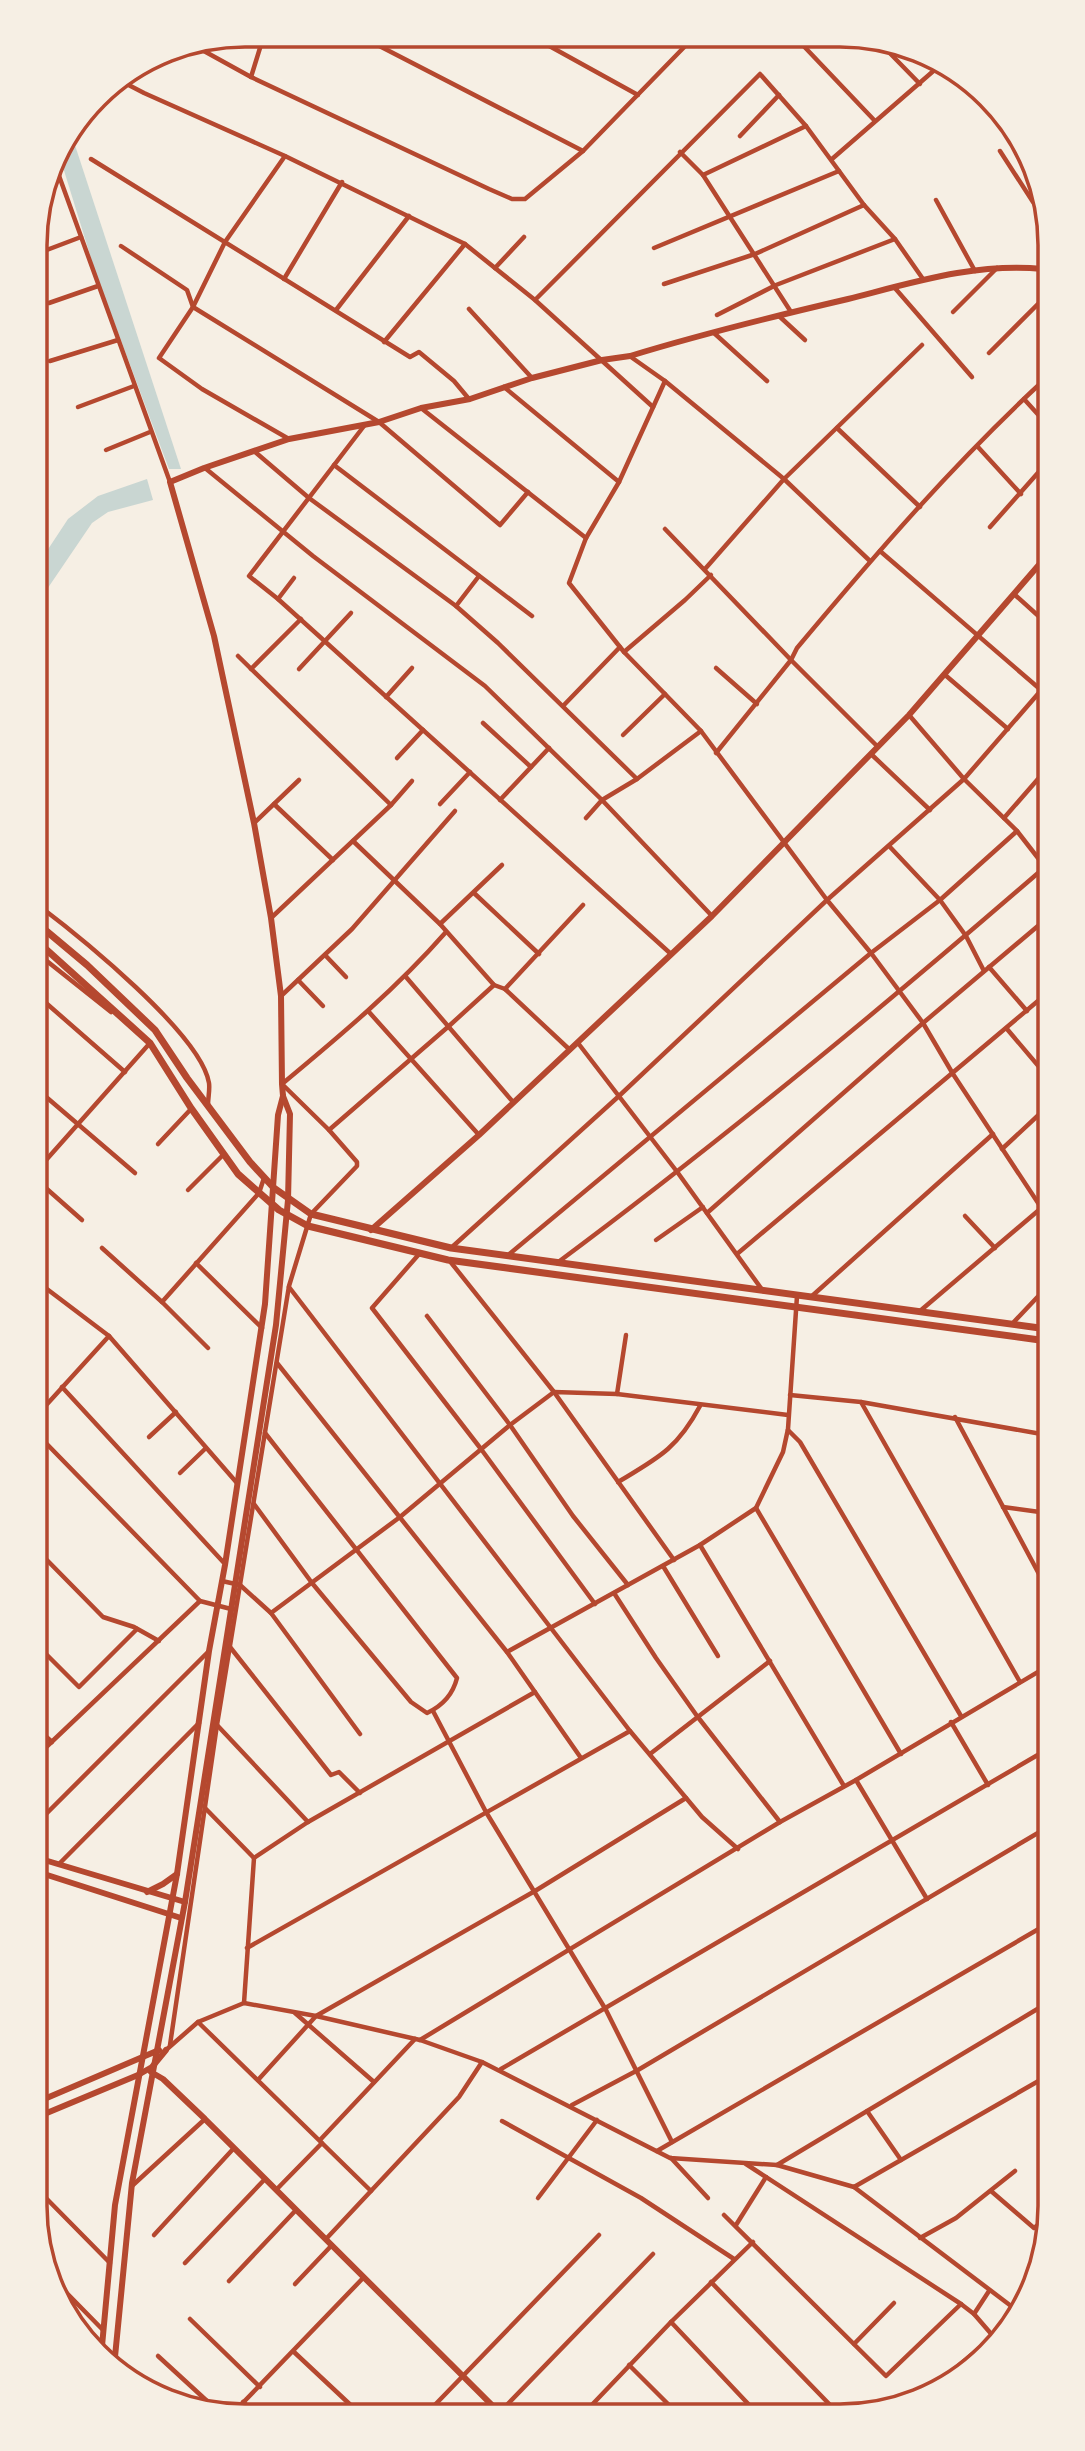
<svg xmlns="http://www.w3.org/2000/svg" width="1085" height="2451" viewBox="0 0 1085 2451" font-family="'Source Sans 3',sans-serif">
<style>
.water{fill:#c9d6d2}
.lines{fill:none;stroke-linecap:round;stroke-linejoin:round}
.minor{stroke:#b5482f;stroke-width:4.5}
.tertiary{stroke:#b5482f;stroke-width:6}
.secondary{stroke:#b5482f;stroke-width:7}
.rim{fill:none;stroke:#b5482f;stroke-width:3.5}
</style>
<rect width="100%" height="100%" fill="#f6efe4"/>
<!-- water -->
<g class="water">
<path d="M71,133l110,336h-12l-74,-198 -37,-120z"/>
<path d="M147,479l6,21 -45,12 -16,11 -55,81v-38l31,-47 30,-23z"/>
</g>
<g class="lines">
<!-- minor -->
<g class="minor">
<path d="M360,36l223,115"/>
<path d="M533,37l105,58"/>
<path d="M796,38l79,83"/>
<path d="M876,39l44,45"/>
<path d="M193,45l58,32 238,112 23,10h13l58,-48 110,-113"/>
<path d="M251,77l13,-42"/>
<path d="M119,80l25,13 141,63 180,88 70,56 118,107"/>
<path d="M740,136l39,-41"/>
<path d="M1000,151l33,51 10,-8"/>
<path d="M680,152l23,23 88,137"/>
<path d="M285,156l-60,86 -32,65 -34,51 43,31 87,50"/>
<path d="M91,159l319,198 9,-5 35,29 15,18"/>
<path d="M832,159l106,-92"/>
<path d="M54,162l116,320"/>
<path d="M703,175l103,-49"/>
<path d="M936,200l39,71"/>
<path d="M121,246l66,44 6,17 186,115 121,103 28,-33"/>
<path d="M654,248l185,-77"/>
<path d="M36,254l45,-17"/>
<path d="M495,268l29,-31"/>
<path d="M284,279l58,-97"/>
<path d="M664,284l91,-30 109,-49"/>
<path d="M894,287l78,90"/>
<path d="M535,300l225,-226 46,52 58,79 31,34 28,40"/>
<path d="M49,303l49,-17"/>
<path d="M469,309l63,69"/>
<path d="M336,310l73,-94"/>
<path d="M953,312l44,-44"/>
<path d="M717,315l59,-30 119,-46"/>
<path d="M779,316l26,24"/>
<path d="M714,333l53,48"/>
<path d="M384,342l81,-98"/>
<path d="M989,353l54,-54"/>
<path d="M631,357l34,24 -46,101 -33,56 -17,45 55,69 77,79 126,169 44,53 52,70 30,51 93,141"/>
<path d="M50,361l68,-21"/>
<path d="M665,381l119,98 86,82"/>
<path d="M504,387l115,95"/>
<path d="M1024,399l19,21"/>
<path d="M78,407l56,-21"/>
<path d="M421,408l165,130"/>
<path d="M364,426l-115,150 29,23 393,355"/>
<path d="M837,428l83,79"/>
<path d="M978,447l43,47"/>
<path d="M106,450l44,-18"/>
<path d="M254,451l55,47 147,108 42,37 139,136"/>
<path d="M334,465l198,151"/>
<path d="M205,468l108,88 172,130 117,114 110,116"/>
<path d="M990,527l54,-61"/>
<path d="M665,529l126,131 86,86"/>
<path d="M880,551l161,139"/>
<path d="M705,569l79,-90 138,-134"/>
<path d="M1014,594l30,27"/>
<path d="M278,599l16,-21"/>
<path d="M456,606l23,-30"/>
<path d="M624,652l61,-52 26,-25"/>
<path d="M238,656l153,149"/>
<path d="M716,668l41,36"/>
<path d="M251,669l50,-50"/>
<path d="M299,669l52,-56"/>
<path d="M944,674l64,55"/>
<path d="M386,697l26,-29"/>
<path d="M563,706l57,-59"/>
<path d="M909,715l55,64 53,52 28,36"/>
<path d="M483,723l48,44"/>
<path d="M623,735l42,-41"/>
<path d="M716,753l75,-93 6,-12c77,-92 157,-185 246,-267"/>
<path d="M871,754l59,56"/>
<path d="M397,758l26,-28"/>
<path d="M500,800l49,-52"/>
<path d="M274,804l59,56"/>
<path d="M440,804l30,-32"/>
<path d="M586,818l16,-18 35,-21 64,-48"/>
<path d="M1004,818l41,-47"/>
<path d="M254,823l45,-43"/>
<path d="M353,841l87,83 54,61 11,4 65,61"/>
<path d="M890,847l50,53 26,36 18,35"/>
<path d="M474,893l65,61"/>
<path d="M38,905c41,31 163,129 171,178 1,7 -1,15 -1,22"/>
<path d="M271,918l120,-113 21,-24"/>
<path d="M440,924l62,-59"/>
<path d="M446,932c-50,57 -105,103 -164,152l47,46 120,-104 45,-41"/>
<path d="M38,954l73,58"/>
<path d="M325,955l21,22"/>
<path d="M989,967l38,44"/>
<path d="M406,977l107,125"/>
<path d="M298,980l25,26"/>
<path d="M505,989l78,-84"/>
<path d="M38,996l87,76"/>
<path d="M281,996l71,-67 103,-118"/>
<path d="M369,1012l110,123"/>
<path d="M1007,1029l39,46"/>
<path d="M578,1043l100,130 85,118"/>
<path d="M38,1090l97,83"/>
<path d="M158,1144l33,-35"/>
<path d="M1002,1149l44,-41"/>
<path d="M39,1168l111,-125"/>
<path d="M39,1182l43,38"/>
<path d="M188,1190l35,-35"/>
<path d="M707,1213l216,-190 122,-103"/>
<path d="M965,1216l30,32"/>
<path d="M656,1240l47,-33"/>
<path d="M102,1248l60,54 46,46"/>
<path d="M451,1248l168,-152 208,-196 137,-121 80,-92"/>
<path d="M420,1253l-48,55 109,141 114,155"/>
<path d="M737,1254l308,-259"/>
<path d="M507,1256l364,-303 69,-53 77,-69"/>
<path d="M449,1260l105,132 120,168"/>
<path d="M196,1263l66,65"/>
<path d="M557,1263c168,-125 330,-259 488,-396"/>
<path d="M39,1283l70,53 128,147"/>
<path d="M289,1287l341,444 72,86 36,32"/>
<path d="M812,1296l181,-162"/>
<path d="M162,1302l97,-109 5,-15"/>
<path d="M920,1311l126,-107"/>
<path d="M427,1316l83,109 63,91 55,69"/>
<path d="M1012,1324l34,-36"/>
<path d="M277,1363l230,289 74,106"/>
<path d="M62,1387l163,177"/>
<path d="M617,1394l9,-59"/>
<path d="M790,1395l71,7 186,33"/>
<path d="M861,1402l159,280"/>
<path d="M39,1413l70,-77"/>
<path d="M955,1417l92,172"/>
<path d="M788,1430l12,12 161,274"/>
<path d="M40,1437l160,164"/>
<path d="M149,1437l27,-25"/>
<path d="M180,1473l26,-25"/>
<path d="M618,1482c40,-24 59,-33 82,-76"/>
<path d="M254,1504l58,79 99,119 16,11c15,-7 26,-19 30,-35l-192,-245"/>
<path d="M1003,1507l44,6"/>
<path d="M756,1508l145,246"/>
<path d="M700,1545l144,241"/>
<path d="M40,1553l63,64 31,10 25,14"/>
<path d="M663,1566l55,90"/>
<path d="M222,1581l18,4 31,28 89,121"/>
<path d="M614,1593l42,65 41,58 83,106"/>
<path d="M271,1613l129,-96 110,-92 44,-33 63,2 171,21"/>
<path d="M230,1647l101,128 8,-3 21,21"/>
<path d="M40,1648l39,39 58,-58"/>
<path d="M507,1652l193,-107 56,-37 27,-56 5,-23 9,-133"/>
<path d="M433,1711l53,101 120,198 66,132"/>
<path d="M951,1722l37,63"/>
<path d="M217,1725l91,97"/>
<path d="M41,1732l11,10"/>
<path d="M41,1752l159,-151 31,8"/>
<path d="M650,1754l120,-93"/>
<path d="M856,1780l71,119"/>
<path d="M206,1809l48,49"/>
<path d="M41,1819l168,-168"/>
<path d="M59,1864l140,-141"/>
<path d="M247,1948l383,-217"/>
<path d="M244,2003l10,-145 54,-36 227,-130"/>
<path d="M295,2013l79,69"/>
<path d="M198,2022l173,169"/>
<path d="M420,2040l360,-218 76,-42 192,-114"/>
<path d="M170,2045l47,-320 72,-439 22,-72 46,-48v-4l-28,-32"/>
<path d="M166,2050l32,-28 46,-19 72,13 104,24 62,22 188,96 107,7 77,22 195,-112"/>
<path d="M501,2069l547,-320"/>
<path d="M258,2080l58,-64 219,-125 151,-93"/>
<path d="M572,2105l66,-35 410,-243"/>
<path d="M867,2111l34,49"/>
<path d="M502,2121l139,77 93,61"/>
<path d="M320,2140l95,-101"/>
<path d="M657,2151l392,-228"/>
<path d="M671,2158l37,40"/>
<path d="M746,2164l215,140"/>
<path d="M777,2165l272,-163"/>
<path d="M133,2185l72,-66"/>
<path d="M854,2187l165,125"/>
<path d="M276,2190l46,-47"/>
<path d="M991,2191l43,37 11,-9 -2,-2 6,-8"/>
<path d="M42,2194l68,69"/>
<path d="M538,2198l59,-78"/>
<path d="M724,2215l162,161 75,-72 13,10 15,-23"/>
<path d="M736,2225l30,-48"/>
<path d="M154,2235l80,-87"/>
<path d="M920,2238l36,-20 59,-47"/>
<path d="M326,2239l133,-142 23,-35"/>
<path d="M185,2263l80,-84"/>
<path d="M49,2275l54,55"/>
<path d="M229,2281l67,-71"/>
<path d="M711,2282l123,127"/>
<path d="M295,2284l37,-39"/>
<path d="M974,2314l19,22"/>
<path d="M190,2319l70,68"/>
<path d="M671,2322l82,87"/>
<path d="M854,2344l40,-41"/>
<path d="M294,2352l63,59"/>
<path d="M158,2356l61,56"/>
<path d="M629,2365l45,45"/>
<path d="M924,2395l93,-79"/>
<path d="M243,2402l11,10"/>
<path d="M587,2410l84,-88 82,-80"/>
<path d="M429,2411l170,-176"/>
<path d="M501,2411l152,-157"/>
<path d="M234,2412l130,-135"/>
</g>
<!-- tertiary -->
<g class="tertiary">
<path d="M371,1230l108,-95 233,-219 197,-201 135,-156"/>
<path d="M41,1859l144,43"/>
<path d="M41,1873l140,45"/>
<path d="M147,1892l16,-8 14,-10"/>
<path d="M151,2072l12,7 42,40 293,292"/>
<path d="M42,2100l117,-50"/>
<path d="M42,2115l96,-40 14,-8 14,-17"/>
<path d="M101,2357l14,-152 62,-331 32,-223 16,-86 40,-261 13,-189 5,-19"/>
<path d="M114,2367l18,-184 53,-281 91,-577 12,-125 2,-86 -7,-18 -1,-12 -1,-88 -10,-78 -17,-95 -40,-187 -44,-154 34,-14 85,-29 90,-17 42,-14 49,-9 62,-21 70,-18 28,-4c72,-22 145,-40 218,-57 63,-16 129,-37 195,-30"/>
</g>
<!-- secondary -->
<g class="secondary">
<path d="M38,924l49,41 68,65 32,48 63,84 24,26 37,26 140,34 596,81"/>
<path d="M38,942l112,101 41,65 47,66 41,36 29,16 140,34 599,81"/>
</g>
</g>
<!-- crop -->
<path d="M0 0H1085V2451H0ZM245 47H840A198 198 0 0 1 1038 245V2206A198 198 0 0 1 840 2404H245A198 198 0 0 1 47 2206V245A198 198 0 0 1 245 47Z" fill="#f6efe4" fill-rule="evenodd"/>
<path class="rim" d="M245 47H840A198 198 0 0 1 1038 245V2206A198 198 0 0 1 840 2404H245A198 198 0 0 1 47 2206V245A198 198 0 0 1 245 47Z"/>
</svg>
